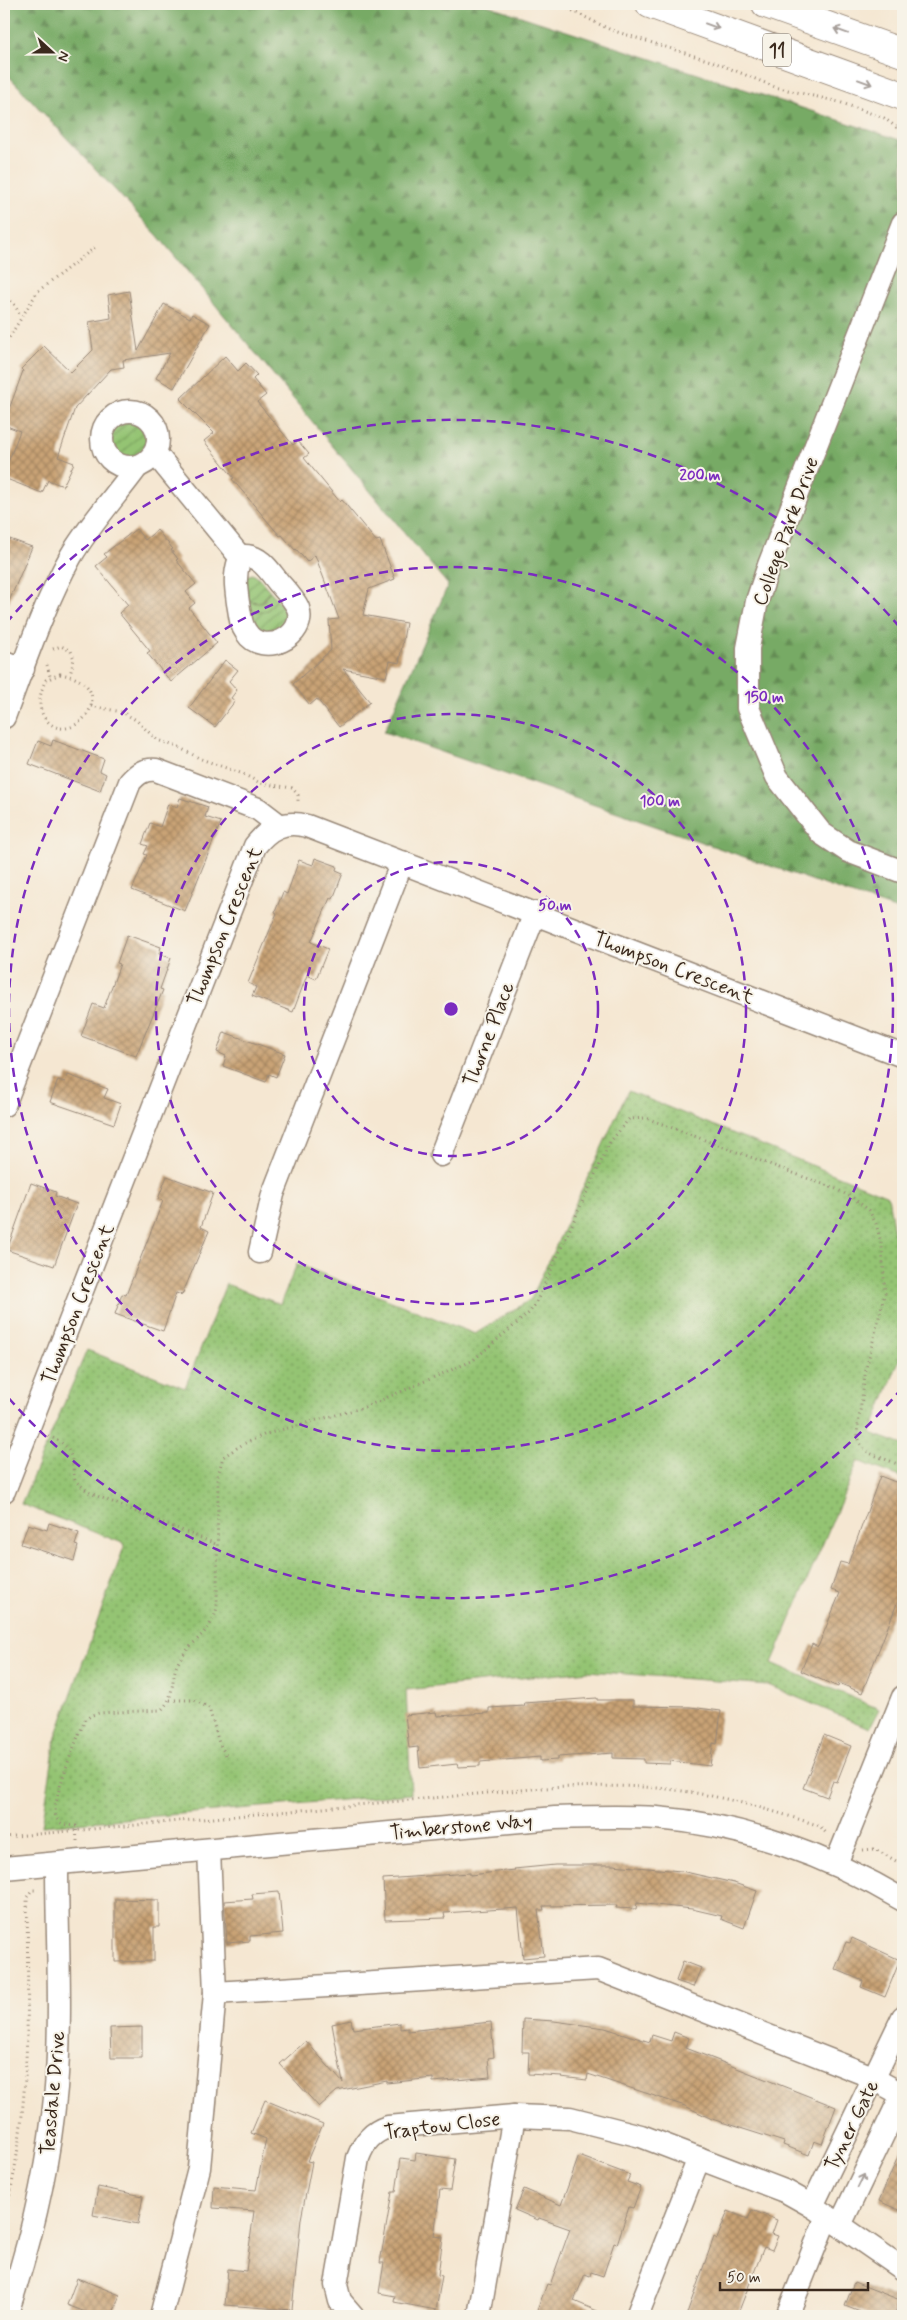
<svg xmlns="http://www.w3.org/2000/svg" width="907" height="2320" viewBox="0 0 907 2320" font-family="Mynerve,sans-serif">
<style>
.grass{fill:#94c473;stroke:#687748}
.forest{fill:url(#forest-firs);stroke:#596a42}
.park{fill:url(#park-dots);stroke:#687748}
.garden{fill:url(#garden-furrows);stroke:#687748}
.building{fill:url(#building-cross-hatch)}
.lines{fill:none;stroke-linecap:round;stroke-linejoin:round}
.minor-casing{stroke:#988878;stroke-width:25}
.major-casing{stroke:#988878;stroke-width:30}
.path{stroke:#988878;stroke-width:3;stroke-dasharray:1 4;stroke-linecap:butt}
.minor{stroke:#fff;stroke-width:22}
.major{stroke:#fff;stroke-width:28}
.oneway{stroke:#a79f9a}
.ring{fill:none;stroke:#7b2cbf;stroke-width:2.5;stroke-dasharray:9 6}
.labels{text-anchor:middle;stroke-width:4;stroke-linejoin:round;paint-order:stroke}
.shield{fill:#f7f3e8;stroke:#73665b;stroke-width:1}
.shield-label{font-size:19px;font-weight:bold;fill:#3b2a1e}
.street-label{font-size:20px;fill:#3b2a1e;stroke:#f7f3e8}
.centre{fill:#7b2cbf;stroke:#f7f3e8;stroke-width:2.5}
.ring-label{font-size:15px;text-anchor:middle;font-weight:bold;fill:#7b2cbf;stroke:#f7f3e8;stroke-width:4;stroke-linejoin:round;paint-order:stroke}
</style>
<defs>
<pattern id="forest-firs" width="22" height="20" patternUnits="userSpaceOnUse" patternTransform="scale(1.25)"><rect width="22" height="20" fill="#77aa65"/><path d="M5 1l3.5 6h-7zM16 11l3.5 6h-7z" fill="#638b53"/></pattern>
<pattern id="park-dots" width="8" height="8" patternUnits="userSpaceOnUse" patternTransform="scale(1.25)"><rect width="8" height="8" fill="#94c473"/><path d="M2 2h.1M6 6h.1" fill="none" stroke="#7a9f5e" stroke-width="1.8" stroke-linecap="round"/></pattern>
<pattern id="garden-furrows" width="10" height="10" patternUnits="userSpaceOnUse" patternTransform="scale(1.25)"><rect width="10" height="10" fill="#94c473"/><path d="M-1 1l2-2M0 10L10 0M9 11l2-2" fill="none" stroke="#7a9f5e"/></pattern>
<pattern id="building-cross-hatch" width="8" height="8" patternUnits="userSpaceOnUse" patternTransform="scale(1.25)"><rect width="8" height="8" fill="#c9a376"/><path d="M0 0l8 8M0 8l8-8" fill="none" stroke="#a48560"/></pattern>
</defs>
<rect width="100%" height="100%" fill="#f7f3e8"/>
<filter id="ink" filterUnits="userSpaceOnUse"><feTurbulence type="fractalNoise" baseFrequency=".02" numOctaves="2"/><feDisplacementMap in="SourceGraphic" scale="10" xChannelSelector="R" yChannelSelector="G"/><feConvolveMatrix kernelMatrix="1 2 1 2 8 2 1 2 1" color-interpolation-filters="sRGB"/></filter>
<filter id="wash" filterUnits="userSpaceOnUse"><feTurbulence type="fractalNoise" baseFrequency=".0096" numOctaves="4" result="noise"/><feDisplacementMap in="SourceGraphic" scale="20" xChannelSelector="R" yChannelSelector="G"/><feGaussianBlur stdDeviation="1.12" result="paint"/><feColorMatrix in="noise" values="0 0 0 0 0 0 0 0 0 0 0 0 0 0 0 0 0 1.4 0 .05"/><feComposite in="paint" operator="in"/></filter>
<g filter="url(#wash)">
<rect width="100%" height="100%" fill="#f5e7d2"/>
<!-- grass -->
<path class="grass" d="M270,591l7,8c-7,12 -13,15 -26,12l-2,-10 8,2 7,-2z"/>
<!-- forest -->
<path class="forest" d="M4,4h480l419,137v771l-519,-180 64,-147 -290,-349 -154,-165z"/>
<!-- park -->
<path class="park" d="M628,1091l260,105 15,93v61l-32,83 32,12v33l-45,-17 -86,202 107,46 -10,19 -101,-43 -180,-14 -182,19 5,104 -369,32 14,-89 69,-193 -104,-40 66,-154 98,38 41,-104 54,20 17,-40 178,70 56,-35z"/>
<!-- garden -->
<g class="garden">
<circle cx="128" cy="439" r="18"/>
<path d="M252,574l6,3 12,14 -8,11 -13,-1 -5,-20 3,-5z"/>
<path d="M277,599c15,18 13,26 -8,36 -13,-5 -16,-11 -18,-24h16z"/>
</g>
<g id="blocks">
<!-- building -->
<g class="building">
<path d="M129,291l9,60 26,-47 26,14 2,-4 18,10 -36,64 -18,-10 14,-25 -47,7 1,7 -13,2 -36,39 -17,49 16,6 -11,23 -15,-6 -6,13 -38,-15v-5l16,-42 -16,-6v-2l19,-52 -2,-2 23,-23 27,26 22,-22 -4,-28 22,-4 -3,-23z"/>
<path d="M225,356l13,15 8,-8 11,12 -4,4 13,16 -9,7 36,43 5,-4 11,13 -5,4 36,44 2,-2 34,41 4,-1 15,39 -26,10 -6,26 43,8 -7,40 -9,-2 -4,16 -43,-8 27,33 -31,25 -22,-28 -7,6 -17,-21 38,-34 -2,-30 10,-1 -24,-64 -8,7 -11,-13 -1,1 -13,-15 -2,1 -48,-57 2,-1 -30,-37 10,-8 -34,-34z"/>
<path d="M136,529l9,11 12,-10 16,19 -2,1 7,9 -2,1 20,24 -10,8 9,11 -6,5 28,35 -46,39 -24,-29 3,-2 -31,-38 9,-8 -32,-39 11,-9 -3,-3z"/>
<path d="M4,537l28,10 -27,64 -1,-1z"/>
<path d="M225,660l13,10 -9,11 8,9 -6,8 4,3 -20,26 -26,-19z"/>
<path d="M53,740l51,19 -4,12 6,3 -6,17 -71,-27 9,-23 13,5z"/>
<path d="M180,798l28,9 -3,10 16,5 -36,89 -53,-21 15,-35 -3,-1 4,-8 -6,-2 8,-21 10,4 8,-23 9,3z"/>
<path d="M315,858l22,8 -1,4 7,3 -10,26 -3,-1 -19,44 17,7 -12,30 -9,-4 -14,37 -41,-16 4,-9 -8,-4 29,-70 -2,-1 8,-20 4,2 12,-34 14,5z"/>
<path d="M127,935l34,12 -2,7 12,4 -11,31 3,1 -27,66 -55,-20 12,-32 11,4 16,-44 -3,-1z"/>
<path d="M224,1032l61,22 -9,23 -7,-3 -3,8 -43,-16 3,-10 -9,-4z"/>
<path d="M68,1075l40,14 -4,9 17,6 -7,20 -64,-22 8,-22 7,2z"/>
<path d="M167,1176l46,17 -12,34 8,4 -27,64 -6,-2 -13,38 -48,-17 7,-20 4,1 37,-94 -5,-2z"/>
<path d="M31,1183l25,9 -1,4 22,8 -23,62 -47,-16z"/>
<path d="M880,1476l23,9v103l-41,105 -23,-10 -1,4 -37,-16 11,-27 6,3 22,-54 -9,-3 9,-28 8,2z"/>
<path d="M49,1523l30,10 -4,12 3,1 -4,15 -53,-17 7,-20 19,6z"/>
<path d="M597,1698v2h36v6l57,1 31,4 -4,33 -4,-1 -3,23 -40,-5v3l-26,-1v-4l-31,-1v-5l-55,4v3l-18,1v-4l-60,5v4l-22,1 -1,-3 -37,4 -2,-21 -9,1 -4,-33 31,-3 1,4 52,-3v-5l36,-2 -1,-3z"/>
<path d="M824,1735l27,11 -14,36 -4,-1 -6,16 -24,-9z"/>
<path d="M555,1865h58l68,6 53,12 23,8 -13,37 -23,-9 1,-3 -30,-7 -55,-6 -1,6 -20,-1 1,-3 -74,1 1,4h-6l6,46 -21,2 -5,-50 -74,5 1,5 -60,2 -2,-41 87,-6v2l45,-5 -1,-1z"/>
<path d="M279,1892l4,41 -33,3v5l-23,2 -3,-42 29,-2 -1,-5z"/>
<path d="M115,1899l44,1v27h-5v34l-39,1z"/>
<path d="M852,1938l48,22 -15,37 -24,-10 2,-6 -28,-12 11,-27 4,1z"/>
<path d="M683,1961l18,7 -8,19 -17,-6z"/>
<path d="M523,2019l31,2 51,7 45,14 2,-7 19,6 3,-9 15,6 -3,10 150,59 -14,37 -8,-3 -5,14 -26,-10 1,-3 -72,-23 -27,-13 -97,-32 -1,6 -26,-3 1,-1 -34,-2 1,-22h-7z"/>
<path d="M351,2020l2,9 47,-6v6l8,-1v3l83,-9 3,35 -6,1 2,19 -57,5v-4l-46,5v-2l-50,10 -18,16 -39,-43 26,-23 37,42 -11,-59z"/>
<path d="M142,2027v31h-31l-1,-30z"/>
<path d="M265,2100l58,24 -16,37 5,1 -11,57 -9,91 -67,-5 3,-36 18,2 8,-60 -41,-3 1,-22 42,4 10,-51 -15,-6z"/>
<path d="M903,2145v67l-24,-11z"/>
<path d="M416,2153l39,6 -5,32 -10,-1 -6,46 9,1 -5,38 4,1 -6,34 -42,-8 1,-6 -16,-3 5,-30h-4l12,-71h4l5,-34 14,2z"/>
<path d="M579,2156l51,19 -3,7 14,5 -8,21 -4,-1 -12,37 -3,-1 -11,33 -12,-4 -1,4 -5,-2 -11,27 35,15h-74l12,-32 3,1 20,-56 -31,-11 -1,2 -23,-10 9,-21 37,16z"/>
<path d="M98,2187l45,9 -5,28 -45,-9z"/>
<path d="M752,2210l25,10 -5,14 6,2 -6,14 -8,-3 -27,69h-51l28,-79 3,2 11,-28 20,8z"/>
<path d="M77,2278l43,17 -8,21h-16l-29,-11z"/>
<path d="M854,2282l46,18 -6,16h-24l-25,-10z"/>
</g>
</g>
</g>
<g filter="url(#ink)">
<use href="#blocks" fill-opacity="0" stroke="#988878" stroke-width="1"/>
<g class="lines">
<defs>
<g id="minor">
<path d="M903,223l-134,342 -12,36 -9,47v60l29,69 44,56 27,18 55,21"/>
<circle cx="130" cy="439" r="28"/>
<path d="M155,453l86,105"/>
<path d="M245,556c16,0 25,16 34,27 7,8 15,16 19,25 10,29 -36,50 -52,24 -6,-8 -6,-20 -8,-29 -2,-15 -4,-27 1,-42z"/>
<path d="M4,662l19,7"/>
<path d="M4,717c20,-53 39,-111 67,-161 19,-32 44,-59 66,-89"/>
<path d="M4,1105l126,-323c8,-9 14,-13 26,-12l102,39 21,16"/>
<path d="M441,1155l94,-242"/>
<path d="M260,1252l13,-58 129,-332"/>
<path d="M4,1491l251,-645c14,-18 29,-26 52,-20l596,230"/>
<path d="M209,1850l6,143"/>
<path d="M836,1864l67,-167"/>
<path d="M4,1868l551,-50c34,-1 68,-2 102,0 87,7 172,38 246,82"/>
<path d="M812,2206l91,-189"/>
<path d="M840,2225l63,-132"/>
<path d="M6,2316c25,-74 43,-150 50,-228 6,-74 1,-149 1,-224"/>
<path d="M161,2316l38,-148 16,-175 383,-24 267,105 38,21"/>
<path d="M353,2316l-13,-15 -4,-16 22,-127c6,-16 14,-26 30,-31l126,-11 56,2 71,18 146,56 25,14 91,63"/>
<path d="M479,2316l35,-200"/>
<path d="M637,2316l62,-158"/>
<path d="M787,2316l40,-100"/>
</g>
<g id="major">
<path d="M650,4l253,92"/>
<path d="M766,4l137,49"/>
</g>
</defs>
<!-- minor casing -->
<use href="#minor" class="minor-casing"/>
<!-- major casing -->
<use href="#major" class="major-casing"/>
<!-- path -->
<g class="path">
<path d="M559,4l52,26 103,32 61,25 64,15 45,16 12,9 7,-1"/>
<path d="M4,293l10,11 7,12"/>
<path d="M4,346l34,-55 59,-45"/>
<path d="M53,649l8,-3 10,5 3,8 -4,16"/>
<path d="M47,665l3,11"/>
<path d="M60,674c68,11 10,81 -16,43 -7,-12 -4,-26 2,-37z"/>
<path d="M91,706l31,6 14,8 21,20 21,7 23,12 42,15 17,9 32,5 6,7v7"/>
<path d="M48,1436c26,10 23,20 27,45l15,12 128,52"/>
<path d="M170,1700h24l15,8 10,35 8,14"/>
<path d="M4,1837l539,-49c33,-1 66,-3 99,-1 61,3 120,20 178,39l6,7"/>
<path d="M77,1841l-1,-15c-8,-1 -16,0 -20,-9 -6,-14 22,-81 29,-97l7,-5 7,-2 62,-3c15,-13 9,-32 17,-47 12,-23 33,-28 39,-56l1,-132 5,-18 20,-13 23,-10 99,-27 107,-46 57,-48 6,-8 75,-163 19,-23 17,-1 190,71 17,9 16,12 7,14 6,22 3,47 -19,76 -9,64 4,12 8,8 34,13"/>
<path d="M863,1850l12,-1 28,16"/>
<path d="M4,2220c27,-108 24,-212 23,-323l5,-7h5"/>
</g>
<!-- minor -->
<use href="#minor" class="minor"/>
<!-- major -->
<use href="#major" class="major"/>
</g>
<!-- one-way arrows -->
<defs><path id="oneway-shaft" d="M-6 0H5M1.5-3L5.5 0L1.5 3" fill="none" stroke-width="1.6" stroke-linecap="round" stroke-linejoin="round" transform="scale(1.25)"/></defs>
<g class="oneway">
<use href="#oneway-shaft" transform="translate(712 26) rotate(20)"/>
<use href="#oneway-shaft" transform="translate(841 31) rotate(-160)"/>
<use href="#oneway-shaft" transform="translate(865 82) rotate(20)"/>
<use href="#oneway-shaft" transform="translate(861 2181) rotate(-64)"/>
</g>
</g>
<!-- distance rings -->
<g class="ring">
<circle cx="451" cy="1009" r="147"/>
<circle cx="451" cy="1009" r="295"/>
<circle cx="451" cy="1009" r="442"/>
<path d="M902 1388A589 589 0 0 1 6 1395M6 623A589 589 0 0 1 902 630"/>
</g>
<g class="labels">
<!-- shield labels -->
<rect class="shield" x="763" y="33.5" width="28" height="33" rx="4"/>
<g class="shield-label">
<text x="777" y="57">11</text>
</g>
<!-- street labels -->
<g class="street-label">
<text transform="translate(785 531) rotate(-70)" y="7">College Park Drive</text>
<text transform="translate(224 926) rotate(-68)" y="7">Thompson Crescent</text>
<text transform="translate(674 967) rotate(21)" y="7">Thompson Crescent</text>
<text transform="translate(488 1034) rotate(-69)" y="7">Thorne Place</text>
<text transform="translate(77 1304) rotate(-69)" y="7">Thompson Crescent</text>
<text transform="translate(461 1826) rotate(-5)" y="7">Timberstone Way</text>
<text transform="translate(52 2093) rotate(-85)" y="7">Teasdale Drive</text>
<text transform="translate(442 2125) rotate(-7)" y="7">Traptow Close</text>
<text transform="translate(851 2125) rotate(-64)" y="7">Tyner Gate</text>
</g>
</g>
<circle cx="451" cy="1009" r="8" class="centre"/>
<g class="ring-label">
<text x="700" y="480">200 m</text>
<text x="764" y="702">150 m</text>
<text x="660" y="806">100 m</text>
<text x="555" y="910">50 m</text>
</g>
<!-- margin -->
<rect width="907" height="2320" fill="none" stroke="#f7f3e8" stroke-width="20"/>
<!-- north arrow -->
<g transform="translate(52 52) rotate(111)" stroke="#f7f3e8" stroke-width="4" paint-order="stroke">
<path d="M0-4L9 19L0 12L-9 19Z" fill="#3b2a1e"/>
<text y="-8" font-size="14" font-weight="bold" text-anchor="middle" fill="#3b2a1e">N</text>
</g>
<!-- scale -->
<path d="M720 2282v8h148v-8" fill="none" stroke="#3b2a1e" stroke-width="2.5"/>
<text x="727" y="2282" font-size="15" fill="#3b2a1e" stroke="#f7f3e8" stroke-width="4" paint-order="stroke">50 m</text>
</svg>
